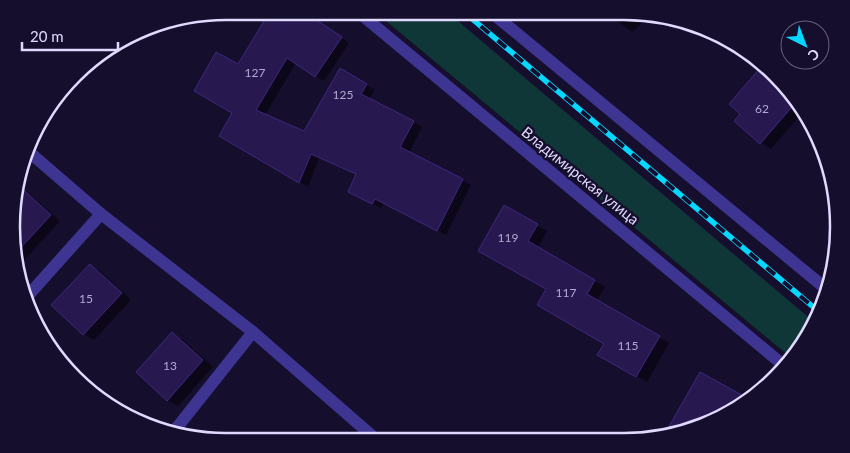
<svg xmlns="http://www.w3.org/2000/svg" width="850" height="453" viewBox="0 0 850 453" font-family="Lato,sans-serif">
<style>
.green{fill:#103738}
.shadow{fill:#0007}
.building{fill:#271850;stroke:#3e287e}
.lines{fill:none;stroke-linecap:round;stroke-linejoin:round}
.minor{stroke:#3e3491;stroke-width:12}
.rail-casing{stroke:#06d7ff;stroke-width:5.5}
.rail{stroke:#150e2d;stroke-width:4;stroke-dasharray:11;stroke-linecap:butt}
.labels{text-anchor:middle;stroke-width:5;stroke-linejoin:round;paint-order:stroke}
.number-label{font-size:12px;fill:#b2aad3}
.street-label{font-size:15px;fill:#e1daff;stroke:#150e2d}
.rim{fill:none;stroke:#e1daff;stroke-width:2.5}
</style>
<rect width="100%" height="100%" fill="#150e2d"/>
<!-- green -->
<path class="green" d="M374,11h72l368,311 -4,12 -21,22z"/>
<!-- shadow -->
<g class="shadow">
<path d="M258,11h43l48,32 -25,38 -28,-18 -31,52 40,18 35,-63 35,20 -6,9 53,28 -13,26 62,32 -25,50 -62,-32 -3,5 -23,-12 -1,-22 -38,-16 -11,29 -88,-51 14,-23 4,-47 29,-47z"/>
<path d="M608,12h29l12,3 -16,17 -10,-6z"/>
<path d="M722,37l9,3 32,28 -3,-2z"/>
<path d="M760,70l10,6 25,21 8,15 -32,37 -10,-6 -26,-22 7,-8z"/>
<path d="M17,183l43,38 -42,46 -6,-26z"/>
<path d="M504,207l43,24 -9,17 67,39 -8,13 72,43 -22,39 -48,-28 6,-11 -57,-54z"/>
<path d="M834,213l1,16 -8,-8z"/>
<path d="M90,265l10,6 31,29 -37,40 -10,-6z"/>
<path d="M173,334l10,6 30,27 -35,39 -11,-6z"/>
<path d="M700,373l48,27 -5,5 -78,30z"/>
<path d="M314,432l10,6 4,3h-22z"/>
</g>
<!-- building -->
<g class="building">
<path d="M270,11h33l39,26 -27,40 -28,-19 -31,52 48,21 36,-63 27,16 -6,10 53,27 -14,26 63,32 -26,52 -62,-32 -3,5 -24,-12 8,-18 -45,-20 -12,29 -80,-47 13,-23 -38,-22 22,-39 22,12z"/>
<path d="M760,68l37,33 -37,43 -26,-23 6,-7 -11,-10z"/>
<path d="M17,184l34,31 -36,39 -3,-13z"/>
<path d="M504,205l34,19 -10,17 67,39 -8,14 73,42 -24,41 -39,-22 7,-11 -67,-39 9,-16 -68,-38z"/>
<path d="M90,264l32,29 -39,42 -32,-30z"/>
<path d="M172,332l31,28 -36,41 -31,-29z"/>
<path d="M700,372l49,27 -6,6 -79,30z"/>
</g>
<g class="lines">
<!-- minor -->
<g class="minor">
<path d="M357,11l425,353"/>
<path d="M491,12l334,276"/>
<path d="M28,151l73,63 152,118 125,109"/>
<path d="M25,299l76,-85"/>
<path d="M175,430l78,-98"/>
</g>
<defs>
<path id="rail" d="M464,12l354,299"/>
</defs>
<!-- rail casing -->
<use href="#rail" class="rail-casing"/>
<!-- rail -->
<use href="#rail" class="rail"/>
</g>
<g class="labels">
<!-- number labels -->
<g class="number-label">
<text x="255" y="77">127</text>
<text x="343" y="99">125</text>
<text x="762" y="113">62</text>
<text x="508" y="242">119</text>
<text x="566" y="297">117</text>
<text x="86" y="303">15</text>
<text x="628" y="350">115</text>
<text x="170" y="370">13</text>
</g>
<!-- street labels -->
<g class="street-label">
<text transform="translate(580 176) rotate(39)" y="5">Владимирская улица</text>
</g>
</g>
<!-- crop -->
<path d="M0 0H850V453H0ZM226 20H624A206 206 0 0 1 830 226V227A206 206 0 0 1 624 433H226A206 206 0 0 1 20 227V226A206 206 0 0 1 226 20Z" fill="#150e2d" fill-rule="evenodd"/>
<path class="rim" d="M226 20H624A206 206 0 0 1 830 226V227A206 206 0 0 1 624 433H226A206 206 0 0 1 20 227V226A206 206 0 0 1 226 20Z"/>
<!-- north arrow -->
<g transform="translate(805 45) rotate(138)"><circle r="24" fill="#150e2d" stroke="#676081"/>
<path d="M0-4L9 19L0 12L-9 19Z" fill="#06d7ff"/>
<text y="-8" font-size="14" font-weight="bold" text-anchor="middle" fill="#e1daff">С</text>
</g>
<!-- scale -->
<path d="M22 42v8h96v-8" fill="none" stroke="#e1daff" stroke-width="2.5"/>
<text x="30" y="42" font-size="15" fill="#e1daff" stroke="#150e2d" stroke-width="4" paint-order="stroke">20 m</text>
</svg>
